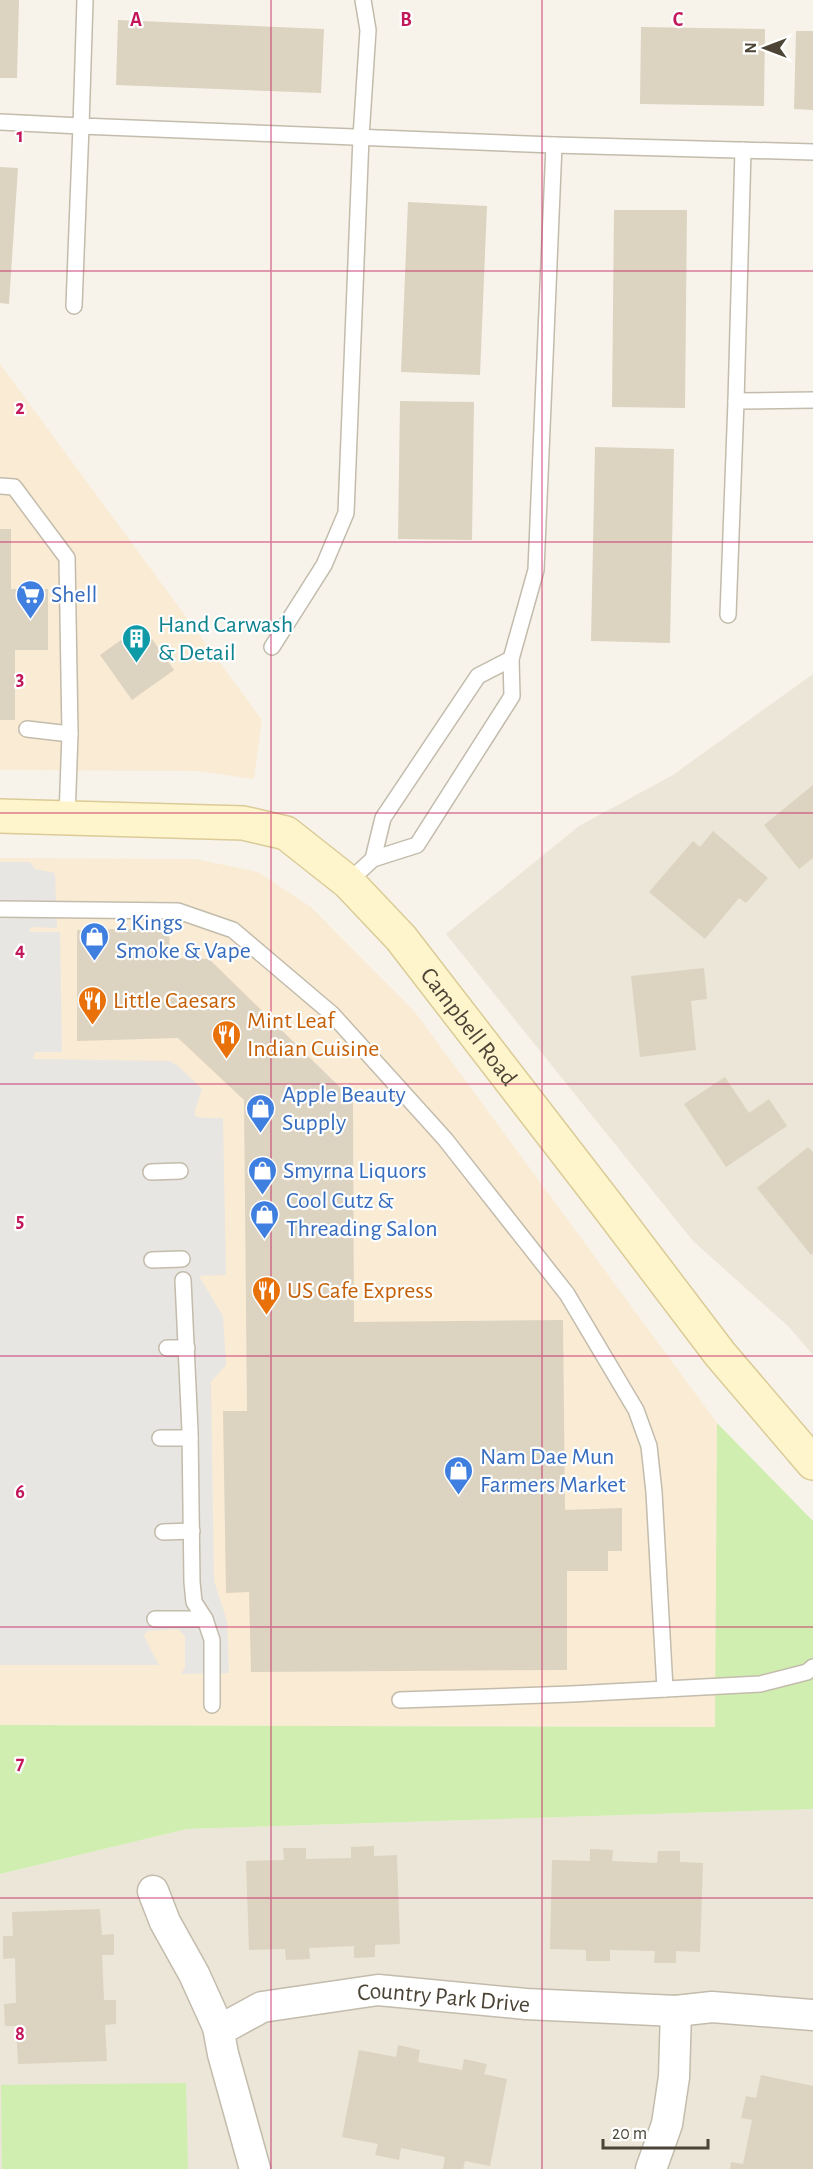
<svg xmlns="http://www.w3.org/2000/svg" width="813" height="2169" viewBox="0 0 813 2169" font-family="'Alegreya Sans',sans-serif">
<style>
.residential{fill:#ebe6d8}
.commercial{fill:#faebd4}
.green{fill:#d0eeb0}
.parking{fill:#e8e6e2}
.building{fill:#ddd3c1}
.lines{fill:none;stroke-linecap:round;stroke-linejoin:round}
.lane-casing{stroke:#c3bcac;stroke-width:18}
.street-casing{stroke:#c3bcac;stroke-width:33}
.secondary-casing{stroke:#dbcb96;stroke-width:36}
.lane{stroke:#fff;stroke-width:15}
.street{stroke:#fff;stroke-width:30}
.secondary{stroke:#fff5cc;stroke-width:33}
.grid{fill:none;stroke:#c2185b;stroke-width:1.5;stroke-opacity:0.55}
.labels{text-anchor:middle;stroke-width:4.5;stroke-linejoin:round;paint-order:stroke}
.shop-label{font-size:24px;fill:#366cbe;stroke:#fff;text-anchor:start}
.culture-label{font-size:24px;fill:#0d838f;stroke:#fff;text-anchor:start}
.food-label{font-size:24px;fill:#c56008;stroke:#fff;text-anchor:start}
.street-label{font-size:24px;fill:#4c4537;stroke:#fff}
.grid-label{font-size:20px;text-anchor:middle;font-weight:bold;fill:#c2185b;stroke:#fff;stroke-width:4.5;stroke-linejoin:round;paint-order:stroke}
</style>
<rect width="100%" height="100%" fill="#f7f3ea"/>
<!-- residential -->
<g class="residential">
<path d="M813,674v681l-24,-28 -96,-86 -247,-307 133,-108 94,-51z"/>
<path d="M813,1809v360h-813v-295l187,-45z"/>
</g>
<!-- commercial -->
<g class="commercial">
<path d="M0,364l262,356 -8,59 -57,-8 -197,-1z"/>
<path d="M0,858l195,1 63,13 53,35 104,105 302,411 -1,304 -716,-2z"/>
</g>
<!-- green -->
<g class="green">
<path d="M717,1423l96,98v288l-626,20 -187,45v-149l715,2z"/>
<path d="M186,2083l2,86h-186l-1,-84z"/>
</g>
<!-- parking -->
<path class="parking" d="M0,862h30l5,7 20,4 2,55 -25,-1 -3,3 2,2h29l2,120h-27l-2,7 136,2 8,4 25,24 -7,21v6l8,2h20l3,157 -27,1 24,40 3,49 -15,17 3,199 13,40 2,52 -48,1 4,-6v-32l-7,-7 -31,2 -3,5 15,29h-159z"/>
<!-- building -->
<g class="building">
<path d="M0,0h19l-2,78h-17z"/>
<path d="M118,20l206,9 -3,64 -205,-8z"/>
<path d="M641,27l124,2 -1,77 -124,-2z"/>
<path d="M796,31h17v79l-19,-1z"/>
<path d="M0,167l18,1 -9,136 -9,-1z"/>
<path d="M408,202l79,4 -7,169 -79,-3z"/>
<path d="M614,210h73l-2,198 -73,-1z"/>
<path d="M400,401l74,1 -2,138 -74,-1z"/>
<path d="M595,447l79,2 -4,194 -79,-2z"/>
<path d="M0,529h11v60h37v61h-33v70h-15z"/>
<path d="M142,625l32,45 -42,30 -32,-45z"/>
<path d="M813,785v73l-14,11 -35,-44z"/>
<path d="M713,831l55,47 -22,25 -7,-5 -34,41 -56,-47 44,-51 7,6z"/>
<path d="M169,928l1,30 39,1 144,141 1,222 209,-2 2,190 57,-2v43h-14v20h-41v99l-316,2 -2,-80 -23,1 -3,-182h24l-3,-311 -66,-62 -101,3v-111z"/>
<path d="M704,968l3,31 -16,2 5,49 -56,7 -9,-81z"/>
<path d="M725,1077l24,36 20,-14 18,27 -61,41 -42,-63z"/>
<path d="M808,1147l5,5v101l-2,2 -54,-67z"/>
<path d="M374,1846v10l23,-1 3,89 -25,1v12l-21,1v-12l-45,2 1,11 -24,1 -1,-11 -36,1 -3,-89 38,-1 -1,-12h23v11l45,-1v-11z"/>
<path d="M590,1849l23,1 -1,11 45,2 1,-12h22v11l23,1 -3,89 -24,-1v12h-22l1,-12 -45,-1v11h-24v-11l-36,-1 2,-89 38,1z"/>
<path d="M100,1909l2,26 12,-1v21h-12l2,45h12v24l-11,1 2,36 -89,3 -2,-38h-11l-1,-22 12,-1 -1,-45 -12,1v-23h10l-1,-24z"/>
<path d="M398,2045l22,5 -2,12 44,8 2,-11 23,5 -3,10 23,5 -17,87 -25,-5 -2,8h-20l2,-12 -44,-9 -2,12 -24,-5 3,-11 -36,-7 17,-87 37,7z"/>
<path d="M761,2075l52,11v83h-83l1,-7 12,2 9,-44 -11,-2 5,-22 10,2z"/>
</g>
<g class="lines">
<defs>
<g id="lane">
<path d="M85,0l-4,126 473,19"/>
<path d="M0,122l81,4 -7,180"/>
<path d="M743,150l-7,251 77,-1"/>
<path d="M0,486l14,1 53,71 3,176 -3,83"/>
<path d="M728,615l8,-214"/>
<path d="M272,647l52,-82 22,-52 15,-376 7,-107 -5,-30"/>
<path d="M511,659l25,-89 18,-425 259,7"/>
<path d="M27,729l43,5"/>
<path d="M348,882l25,-23 44,-14 95,-149 -1,-37 -33,17 -95,142 -10,41"/>
<path d="M0,909l178,2 55,19 99,84 113,125 122,155 69,116 13,36 5,46 11,197"/>
<path d="M151,1172l29,-1"/>
<path d="M152,1260l30,-1"/>
<path d="M183,1280l7,151 2,151 2,20 11,17 7,21v65"/>
<path d="M167,1348h20"/>
<path d="M160,1438h30"/>
<path d="M163,1532l29,-1"/>
<path d="M155,1619h50"/>
<path d="M400,1700l172,-6 188,-10 47,-12 6,-5"/>
</g>
<g id="street">
<path d="M153,1891l12,31 29,52 24,53 5,27 32,115"/>
<path id="s1" d="M218,2027l11,-2 33,-18 116,-17 148,14 150,7 36,-4 101,8"/>
<path d="M651,2169l16,-45 7,-47 2,-66"/>
</g>
<g id="secondary">
<path id="s2" d="M0,816l243,7 43,10 62,49 53,56 206,267 113,149 93,109"/>
</g>
</defs>
<!-- lane casing -->
<use href="#lane" class="lane-casing"/>
<!-- street casing -->
<use href="#street" class="street-casing"/>
<!-- secondary casing -->
<use href="#secondary" class="secondary-casing"/>
<!-- lane -->
<use href="#lane" class="lane"/>
<!-- street -->
<use href="#street" class="street"/>
<!-- secondary -->
<use href="#secondary" class="secondary"/>
</g>
<!-- grid -->
<path class="grid" d="M271,0v2169M542,0v2169M0,271h813M0,542h813M0,813h813M0,1084h813M0,1356h813M0,1627h813M0,1898h813"/>
<!-- icons -->
<defs>
<symbol id="supermarket-pin" viewBox="-11 -11 22 30"><path d="M0 17L-7.5 6A9.5 9.5 0 1 1 7.5 6Z" fill="#3f7fe0" stroke="#fff"/><path d="M-6-5.5h2.5l.6 2H6L4.5 2H-2.5L-4.4-4H-6ZM-1.5 3.2a1.3 1.3 0 1 0 .1 0ZM3 3.2a1.3 1.3 0 1 0 .1 0Z" fill="#fff"/></symbol>
<symbol id="building-pin" viewBox="-11 -11 22 30"><path d="M0 17L-7.5 6A9.5 9.5 0 1 1 7.5 6Z" fill="#0f9aa8" stroke="#fff"/><path d="M-4-6H4V6H1V3H-1V6H-4ZM-2.5-4.3h1.7v1.8h-1.7ZM.8-4.3h1.7v1.8H.8ZM-2.5-1h1.7V.8h-1.7ZM.8-1h1.7V.8H.8Z" fill="#fff"/></symbol>
<symbol id="shop-pin" viewBox="-11 -11 22 30"><path d="M0 17L-7.5 6A9.5 9.5 0 1 1 7.5 6Z" fill="#3f7fe0" stroke="#fff"/><path d="M-5-2.5h2.3a2.7 3.5 0 0 1 5.4 0H5L5.5 6h-11ZM-1.5-2.5h3a1.5 2.3 0 0 0-3 0Z" fill="#fff"/></symbol>
<symbol id="restaurant-pin" viewBox="-11 -11 22 30"><path d="M0 17L-7.5 6A9.5 9.5 0 1 1 7.5 6Z" fill="#e8710a" stroke="#fff"/><path d="M-5-6h1v4h1v-4h1v4h1v-4h1v5L-1.5 .5V6h-2V.5L-5-1ZM5-6V6H3V1.5H1.5Q1.5-4 5-6Z" fill="#fff"/></symbol>
</defs>
<g fill-rule="evenodd">
<use href="#supermarket-pin" x="14" y="578" width="33" height="45"/>
<use href="#building-pin" x="120" y="622" width="33" height="45"/>
<use href="#shop-pin" x="78" y="920" width="33" height="45"/>
<use href="#restaurant-pin" x="76" y="984" width="33" height="45"/>
<use href="#restaurant-pin" x="210" y="1018" width="33" height="45"/>
<use href="#shop-pin" x="244" y="1092" width="33" height="45"/>
<use href="#shop-pin" x="246" y="1154" width="33" height="45"/>
<use href="#shop-pin" x="248" y="1198" width="33" height="45"/>
<use href="#restaurant-pin" x="250" y="1274" width="33" height="45"/>
<use href="#shop-pin" x="442" y="1454" width="33" height="45"/>
</g>
<g class="labels">
<!-- shop labels -->
<g class="shop-label">
<text x="51" y="602">Shell</text>
<text x="116" y="930">2 Kings<tspan x="116" dy="28">Smoke &amp; Vape</tspan></text>
<text x="282" y="1102">Apple Beauty<tspan x="282" dy="28">Supply</tspan></text>
<text x="283" y="1178">Smyrna Liquors</text>
<text x="286" y="1208">Cool Cutz &amp;<tspan x="286" dy="28">Threading Salon</tspan></text>
<text x="480" y="1464">Nam Dae Mun<tspan x="480" dy="28">Farmers Market</tspan></text>
</g>
<!-- culture labels -->
<g class="culture-label">
<text x="158" y="632">Hand Carwash<tspan x="158" dy="28">&amp; Detail</tspan></text>
</g>
<!-- food labels -->
<g class="food-label">
<text x="113" y="1008">Little Caesars</text>
<text x="247" y="1028">Mint Leaf<tspan x="247" dy="28">Indian Cuisine</tspan></text>
<text x="287" y="1298">US Cafe Express</text>
</g>
<!-- street labels -->
<g class="street-label">
<text dy="8" stroke="none"><textPath href="#s2" startOffset="555">Campbell Road</textPath></text>
<text dy="8" stroke="none"><textPath href="#s1" startOffset="232">Country Park Drive</textPath></text>
</g>
</g>
<g class="grid-label">
<text x="136" y="26">A</text>
<text x="406" y="26">B</text>
<text x="678" y="26">C</text>
<text x="20" y="142">1</text>
<text x="20" y="414">2</text>
<text x="20" y="685">3</text>
<text x="20" y="956">4</text>
<text x="20" y="1227">5</text>
<text x="20" y="1498">6</text>
<text x="20" y="1769">7</text>
<text x="20" y="2040">8</text>
</g>
<!-- north arrow -->
<g transform="translate(765 48) rotate(270)" stroke="#ffffff" stroke-width="4.5" paint-order="stroke">
<path d="M0-4.5L10 22L0 15L-10 22Z" fill="#4c4537"/>
<text y="-9" font-size="16" font-weight="bold" text-anchor="middle" fill="#4c4537">N</text>
</g>
<!-- scale -->
<path d="M603 2139v9h105v-9" fill="none" stroke="#4c4537" stroke-width="3"/>
<text x="612" y="2139" font-size="18" fill="#4c4537" stroke="#ffffff" stroke-width="4.5" paint-order="stroke">20 m</text>
</svg>
